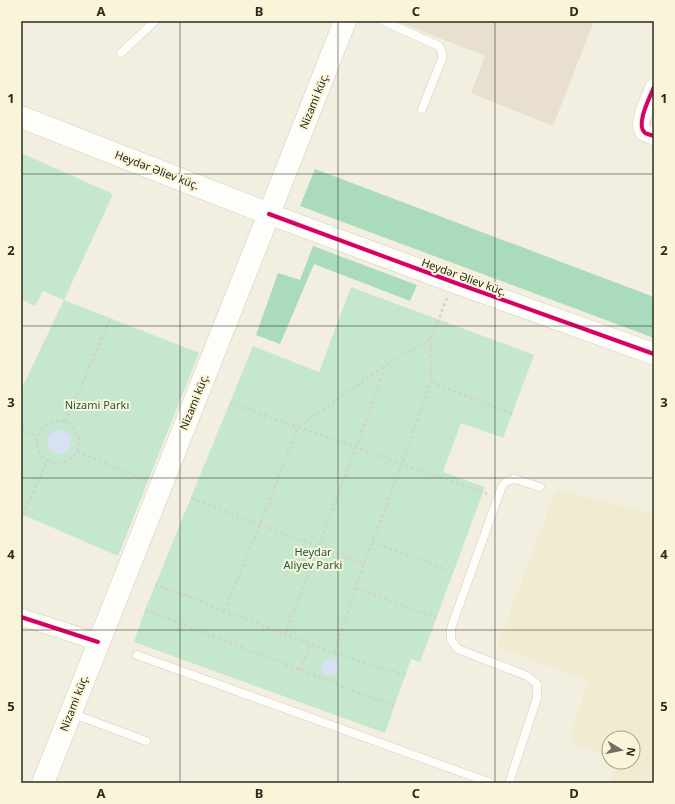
<svg xmlns="http://www.w3.org/2000/svg" width="675" height="804" viewBox="0 0 675 804" font-family="'Noto Sans',sans-serif">
<style>
.built{fill:#f1ecd1}
.education{fill:#e9dfcf}
.green{fill:#c4e7ce}
.forest{fill:#aadbbc}
.water{fill:#d7e1f1}
.lines{fill:none;stroke-linecap:round;stroke-linejoin:round}
.service-casing{stroke:#d0cdc1;stroke-width:9}
.minor-casing{stroke:#d0cdc1;stroke-width:18}
.tertiary-casing{stroke:#d0cdc1;stroke-width:22}
.secondary-casing{stroke:#d0cdc1;stroke-width:23}
.trunk-casing{stroke:#d0cdc1;stroke-width:23}
.path{stroke:#d3d2cd;stroke-width:2.5;stroke-dasharray:3 3;stroke-linecap:butt}
.service{stroke:#fdfdfa;stroke-width:8}
.minor{stroke:#fdfdfa;stroke-width:17}
.tertiary{stroke:#fdfdfa;stroke-width:21}
.secondary{stroke:#fdfdfa;stroke-width:22}
.trunk{stroke:#fdfdfa;stroke-width:22}
.cycleway-casing{stroke:#faf4d8;stroke-width:6}
.cycleway{stroke:#d6006c;stroke-width:4}
.grid{fill:none;stroke:#2d2b20;stroke-width:1;stroke-opacity:0.55}
.labels{text-anchor:middle;stroke-width:4;stroke-linejoin:round;paint-order:stroke}
.street-label{font-size:11px;fill:#2d2b20;stroke:#faf4d8}
.park-label{font-size:11px;fill:#175d40;stroke:#faf4d8}
.neatline{fill:none;stroke:#2d2b20;stroke-width:1.5}
.grid-label{font-size:13px;text-anchor:middle;font-weight:bold;fill:#2d2b20}
</style>
<rect width="100%" height="100%" fill="#f2efe0"/>
<!-- built -->
<path class="built" d="M556,489l98,25v269h-44l7,-21h16v-24h-24v20l-40,-16 19,-61 -91,-34z"/>
<!-- education -->
<path class="education" d="M396,21h198l-41,105 -82,-33 14,-37z"/>
<!-- green -->
<g class="green">
<path d="M21,153l92,41 -49,106 135,53 -81,203 -97,-42v-124l43,-90 -21,-9 -8,15 -14,-7z"/>
<path d="M351,287l183,68 -31,83 -42,-15 -18,49 42,15 -65,175 -9,-3 -26,74 -251,-91 11,-32 108,-264 66,26z"/>
</g>
<!-- forest -->
<g class="forest">
<path d="M315,169l339,128v41l-354,-132z"/>
<path d="M313,246l104,39 -7,16 -96,-37 -34,80 -24,-9 22,-62 22,7z"/>
</g>
<!-- water -->
<g class="water">
<circle cx="59" cy="442" r="12"/>
<circle cx="330" cy="667" r="9"/>
</g>
<g class="lines">
<defs>
<g id="service">
<path d="M383,21l56,25 3,6v7l-20,50"/>
<path d="M121,53l34,-32"/>
<path d="M137,655l354,128"/>
<path d="M71,713l75,28"/>
<path d="M509,783l28,-85v-14l-10,-8 -69,-27 -7,-9v-12l51,-142 5,-5 8,-2 25,8"/>
</g>
<g id="minor">
<path d="M654,87c-4,10 -19,38 -9,46 2,1 6,2 9,3"/>
<path d="M21,617l77,25"/>
</g>
<path id="tertiary" d="M269,214l184,68 201,72"/>
<path id="secondary" d="M269,214l76,-193"/>
<path id="trunk" d="M21,117l248,97 -226,569"/>
</defs>
<!-- service casing -->
<use href="#service" class="service-casing"/>
<!-- minor casing -->
<use href="#minor" class="minor-casing"/>
<!-- tertiary casing -->
<use href="#tertiary" class="tertiary-casing"/>
<!-- secondary casing -->
<use href="#secondary" class="secondary-casing"/>
<!-- trunk casing -->
<use href="#trunk" class="trunk-casing"/>
<!-- path -->
<g class="path">
<path d="M431,382l81,32"/>
<path d="M230,403l257,91"/>
<circle cx="58" cy="442" r="21"/>
<path d="M65,422l46,-104"/>
<path d="M21,429l16,8"/>
<path d="M77,451l68,29"/>
<path d="M191,498l173,66"/>
<path d="M23,515l24,-54"/>
<path d="M372,542l81,30"/>
<path d="M155,584l155,60 24,9 71,22"/>
<path d="M356,588l80,30"/>
<path d="M145,610l249,96"/>
<path d="M224,611l36,-86 38,-98 88,-62"/>
<path d="M285,634l71,-186 30,-84 45,-25"/>
<path d="M334,653l30,-89 38,-100 29,-82v-43l16,-41"/>
<path d="M300,670l10,-26"/>
</g>
<!-- service -->
<use href="#service" class="service"/>
<!-- minor -->
<use href="#minor" class="minor"/>
<!-- tertiary -->
<use href="#tertiary" class="tertiary"/>
<!-- secondary -->
<use href="#secondary" class="secondary"/>
<!-- trunk -->
<use href="#trunk" class="trunk"/>
<defs>
<g id="cycleway">
<path d="M654,87c-4,10 -19,38 -9,46 2,1 6,2 9,3"/>
<path d="M269,214l184,68 201,72"/>
<path d="M21,617l77,25"/>
</g>
</defs>
<!-- cycleway casing -->
<use href="#cycleway" class="cycleway-casing"/>
<!-- cycleway -->
<use href="#cycleway" class="cycleway"/>
</g>
<!-- grid -->
<path class="grid" d="M180,21v762M338,21v762M495,21v762M21,174h633M21,326h633M21,478h633M21,630h633"/>
<g class="labels">
<!-- street labels -->
<g class="street-label">
<text transform="translate(314 101) rotate(-68)" y="4">Nizami küç.</text>
<text transform="translate(157 170) rotate(21)" y="4">Heydər Əliev küç.</text>
<text transform="translate(464 277) rotate(20)" y="4">Heydər Əliev küç.</text>
<text transform="translate(194 402) rotate(-68)" y="4">Nizami küç.</text>
<text transform="translate(74 703) rotate(-69)" y="4">Nizami küç.</text>
</g>
<!-- park labels -->
<g class="park-label">
<text x="97" y="409">Nizami Parkı</text>
<text x="313" y="556">Heydar<tspan x="313" dy="13">Aliyev Parki</tspan></text>
</g>
</g>
<!-- border -->
<rect width="675" height="804" fill="none" stroke="#faf4d8" stroke-width="44"/>
<!-- north arrow -->
<g transform="translate(621 750) rotate(100)"><circle r="19" fill="#faf4d8" stroke="#a8a48e"/>
<path d="M0-3L7 15L0 10L-7 15Z" fill="#727063"/>
<text y="-6" font-size="11" font-weight="bold" text-anchor="middle" fill="#2d2b20">N</text>
</g>
<rect x="22" y="22" width="631" height="760" class="neatline"/>
<g class="grid-label">
<text x="101" y="16">A</text>
<text x="259" y="16">B</text>
<text x="416" y="16">C</text>
<text x="574" y="16">D</text>
<text x="11" y="103">1</text>
<text x="664" y="103">1</text>
<text x="11" y="255">2</text>
<text x="664" y="255">2</text>
<text x="11" y="407">3</text>
<text x="664" y="407">3</text>
<text x="11" y="559">4</text>
<text x="664" y="559">4</text>
<text x="11" y="711">5</text>
<text x="664" y="711">5</text>
<text x="101" y="798">A</text>
<text x="259" y="798">B</text>
<text x="416" y="798">C</text>
<text x="574" y="798">D</text>
</g>
</svg>
